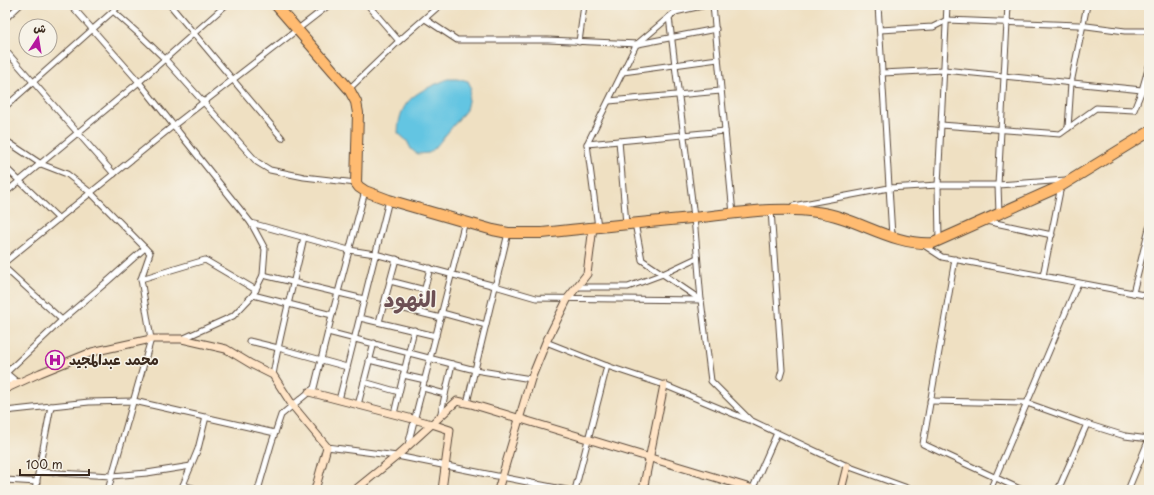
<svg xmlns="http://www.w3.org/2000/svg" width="1154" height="495" viewBox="0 0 1154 495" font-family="'Playpen Sans','Playpen Sans Arabic',sans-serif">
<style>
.water{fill:#64c5e2;stroke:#507880}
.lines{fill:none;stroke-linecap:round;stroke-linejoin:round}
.street-casing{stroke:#564537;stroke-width:7}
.secondary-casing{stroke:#564537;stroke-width:9}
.highway-casing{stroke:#564537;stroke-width:12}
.street{stroke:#fff;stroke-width:5}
.secondary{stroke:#ffe4c6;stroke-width:7}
.highway{stroke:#ffbb71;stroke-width:10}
.labels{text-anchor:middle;stroke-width:3;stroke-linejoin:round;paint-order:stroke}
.poi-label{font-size:14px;font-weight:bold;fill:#3b2a1e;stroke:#f7f3e8;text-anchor:start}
.town-label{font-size:22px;font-weight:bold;fill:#6d5054;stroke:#f7f3e8}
</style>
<rect width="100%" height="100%" fill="#f7f3e8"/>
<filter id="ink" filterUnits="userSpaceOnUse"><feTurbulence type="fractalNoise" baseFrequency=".025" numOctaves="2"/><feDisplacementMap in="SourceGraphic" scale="8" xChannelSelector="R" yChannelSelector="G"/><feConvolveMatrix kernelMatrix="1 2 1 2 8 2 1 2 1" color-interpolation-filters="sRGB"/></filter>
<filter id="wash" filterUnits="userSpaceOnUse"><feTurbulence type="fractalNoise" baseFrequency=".012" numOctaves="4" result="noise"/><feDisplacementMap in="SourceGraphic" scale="16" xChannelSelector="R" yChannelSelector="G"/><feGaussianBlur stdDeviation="0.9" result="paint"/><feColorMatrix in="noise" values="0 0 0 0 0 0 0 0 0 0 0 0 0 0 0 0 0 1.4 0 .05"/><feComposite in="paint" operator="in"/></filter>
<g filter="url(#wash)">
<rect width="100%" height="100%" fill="#efe0c2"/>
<!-- water -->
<path class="water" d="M450,78h7l11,3 3,6 -5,23 -31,38 -6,5 -12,1 -6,-5 -4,-8 -9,-8c1,-37 23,-42 52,-55z"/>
</g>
<g filter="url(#ink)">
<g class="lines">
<defs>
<g id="street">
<path d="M71,5l68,77 112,141 14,26 -2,26 -10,20 -20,21 -51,23"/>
<path d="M170,5l112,133"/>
<path d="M368,5l31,36"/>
<path d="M713,5l20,209"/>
<path d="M878,5l14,231"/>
<path d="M113,11l26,23 26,25 92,103 13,8 34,7 52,6"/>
<path d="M676,12l7,-7"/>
<path d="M5,19l15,-14"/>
<path d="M425,19l32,21h91l90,4 78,-15"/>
<path d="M880,30l53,-3 14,-7 132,5 46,6h24"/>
<path d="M579,42l5,-37"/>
<path d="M5,50l109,124"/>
<path d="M623,72l95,-13"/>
<path d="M882,73l62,-3 198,20 7,4"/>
<path d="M349,89l50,-48 41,-36"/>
<path d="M609,101l112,-10"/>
<path d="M5,107l115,-102"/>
<path d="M941,125l119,9 36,-26 38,2 8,-20 7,-24"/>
<path d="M1068,128l3,-45 16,-78"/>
<path d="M5,140l36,24 26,10 24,19 59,60 -9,26 10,60 -43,151"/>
<path d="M619,141l7,83"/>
<path d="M587,144l138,-13"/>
<path d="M5,167l54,52"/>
<path d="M5,193l134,-111 87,-77"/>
<path d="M793,206l96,-18 49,-3h60l68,-5"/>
<path d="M771,210l11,160 -2,7"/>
<path d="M999,214l-1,-29 10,-180"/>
<path d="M986,221l66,14"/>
<path d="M251,223l98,27 26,4 120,32 41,12 165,2 -7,-83 -25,-200"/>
<path d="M635,223l7,37 59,40 10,81 39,39 97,46 66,24"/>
<path d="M598,227l-11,-83 49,-99 39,-33 31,-7"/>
<path d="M939,240l-1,-55 9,-180"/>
<path d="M922,244l20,13 207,39"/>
<path d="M955,259l-32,185 99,46"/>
<path d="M5,262l168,-136 156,-121"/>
<path d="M5,268l57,52"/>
<path d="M263,275l101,24"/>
<path d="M1043,276l18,-90"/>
<path d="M141,279l64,-19 51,30"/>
<path d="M390,281l35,9"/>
<path d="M577,287h51l35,-13 34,-16"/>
<path d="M1133,293l16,-65"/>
<path d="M253,295l79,20"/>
<path d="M384,304l57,14"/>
<path d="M419,312l11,-44"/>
<path d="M442,313l44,12"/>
<path d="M360,318l76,18"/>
<path d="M379,322l17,-63"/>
<path d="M328,332l147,38 56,9"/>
<path d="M249,341l29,7 69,19"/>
<path d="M546,342l61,24 57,19 84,35"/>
<path d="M369,360l36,9"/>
<path d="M5,372l13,11 -13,-3"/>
<path d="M6,373l56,-53 47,-40 36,-32"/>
<path d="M273,375c8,-47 21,-92 31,-138"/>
<path d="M403,375l22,5"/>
<path d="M364,382l35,10"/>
<path d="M423,388l22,6"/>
<path d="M339,400l50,-200"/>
<path d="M930,401l97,2 53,19 45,14 24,3"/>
<path d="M467,403l41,-170"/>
<path d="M358,405l16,-62"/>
<path d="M5,411l84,-9 45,-1 141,32"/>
<path d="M394,414l20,-84"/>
<path d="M440,417l12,-53"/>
<path d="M408,445l57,-224"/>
<path d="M327,447l70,9 170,34"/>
<path d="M39,472l73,4 35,-3 44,-7"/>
<path d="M5,480l32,2"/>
<path d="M183,485l17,5"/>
<path d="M35,490l16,-84"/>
<path d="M181,490l17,-41 8,-32"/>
<path d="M258,490l13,-45 10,-30 33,-27 18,-73 33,-124"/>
<path d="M536,490l1,-6"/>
<path d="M575,490l32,-124"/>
<path d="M752,490l25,-57"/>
<path d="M990,490l88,-207"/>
<path d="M1058,490l29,-66"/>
<path d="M1128,490l21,-51"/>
</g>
<g id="secondary">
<path d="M5,389l35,-16 52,-21 59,-13h31l44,10 25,15 22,11 20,31 34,41 -12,43"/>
<path d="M309,392l123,32 18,6 -8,60"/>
<path d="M355,490l42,-34 60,-55 14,3 286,86"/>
<path d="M498,490l33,-111 15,-37 22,-44 19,-24 6,-47"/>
<path d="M643,490l21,-105"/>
<path d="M841,490l6,-24"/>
</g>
<path id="highway" d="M276,5l73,84 7,13 2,11 -2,70 3,4 6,4 24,9 104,30 15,3h34c54,-6 107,-11 160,-16 38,-4 77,-11 115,-5 40,5 75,34 116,31l128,-57 88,-54"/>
</defs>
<!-- street casing -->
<use href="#street" class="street-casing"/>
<!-- secondary casing -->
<use href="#secondary" class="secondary-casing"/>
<!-- highway casing -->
<use href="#highway" class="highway-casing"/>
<!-- street -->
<use href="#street" class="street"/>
<!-- secondary -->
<use href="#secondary" class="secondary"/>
<!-- highway -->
<use href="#highway" class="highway"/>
</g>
</g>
<!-- icons -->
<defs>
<symbol id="hospital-ring" viewBox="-11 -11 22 22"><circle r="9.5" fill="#f7f3e8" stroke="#b5179e" stroke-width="1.5"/><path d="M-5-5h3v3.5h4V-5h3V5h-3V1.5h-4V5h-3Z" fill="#b5179e"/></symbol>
</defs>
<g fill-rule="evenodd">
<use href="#hospital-ring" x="44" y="349" width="22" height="22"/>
</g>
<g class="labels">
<!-- poi labels -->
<g class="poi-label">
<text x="69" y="365">محمد عبدالمجيد</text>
</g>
<!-- town labels -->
<g class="town-label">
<text x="410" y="307">النهود</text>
</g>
</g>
<!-- margin -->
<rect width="1154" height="495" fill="none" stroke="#f7f3e8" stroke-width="20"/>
<!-- north arrow -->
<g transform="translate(38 38) rotate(12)"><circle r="19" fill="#f7f3e8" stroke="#aca397"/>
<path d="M0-3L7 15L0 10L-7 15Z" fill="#b5179e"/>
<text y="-6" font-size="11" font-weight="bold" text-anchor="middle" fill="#3b2a1e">ش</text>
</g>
<!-- scale -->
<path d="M20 469v6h69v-6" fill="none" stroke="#3b2a1e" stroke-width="2"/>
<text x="26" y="469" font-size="12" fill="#3b2a1e" stroke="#f7f3e8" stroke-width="3" paint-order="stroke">100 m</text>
</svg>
